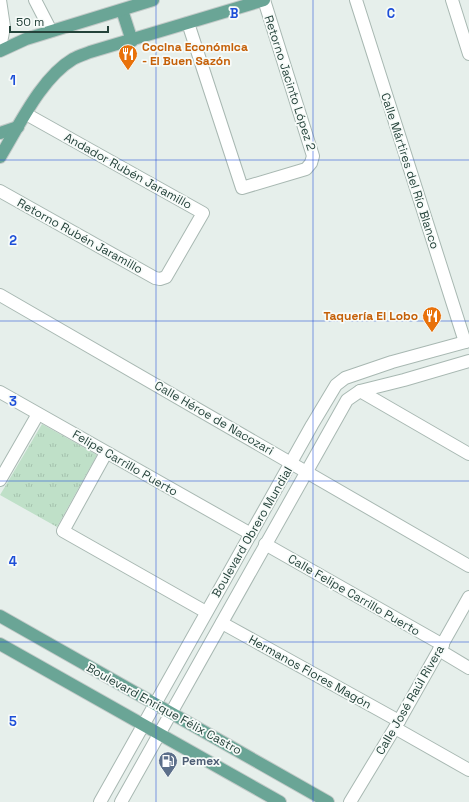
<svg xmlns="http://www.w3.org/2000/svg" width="469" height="802" viewBox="0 0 469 802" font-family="'Space Grotesk',sans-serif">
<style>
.grass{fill:url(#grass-tufts)}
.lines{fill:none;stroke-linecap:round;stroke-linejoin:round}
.minor-casing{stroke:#a8b8b2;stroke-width:14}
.major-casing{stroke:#c2cac8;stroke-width:14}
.minor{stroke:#fff;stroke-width:12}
.major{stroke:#6aa596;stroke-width:12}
.grid{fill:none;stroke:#1d4ed8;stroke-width:1;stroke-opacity:0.55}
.labels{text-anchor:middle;stroke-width:3.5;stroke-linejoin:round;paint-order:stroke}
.food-label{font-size:12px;font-weight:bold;fill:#c56008;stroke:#f7fbf9;text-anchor:start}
.street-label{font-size:12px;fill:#24423a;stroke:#f7fbf9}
.service-label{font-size:12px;font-weight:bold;fill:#4e5e75;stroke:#f7fbf9;text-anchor:start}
.grid-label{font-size:13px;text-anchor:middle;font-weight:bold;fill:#1d4ed8;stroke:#f7fbf9;stroke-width:3.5;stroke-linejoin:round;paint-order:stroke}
</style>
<defs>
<pattern id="grass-tufts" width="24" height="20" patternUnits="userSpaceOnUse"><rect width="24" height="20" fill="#bfe0c8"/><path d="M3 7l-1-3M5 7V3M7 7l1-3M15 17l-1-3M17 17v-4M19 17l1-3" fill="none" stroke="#a4c1ad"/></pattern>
</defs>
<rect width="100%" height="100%" fill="#e6efeb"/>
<!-- grass -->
<path class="grass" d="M42,424l55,31 -40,72 -57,-32z"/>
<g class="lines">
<defs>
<g id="minor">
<path d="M35,0l16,31"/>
<path d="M356,0l109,342"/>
<path d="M452,0l17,54"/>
<path d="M188,23l54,165 64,-19 5,-6 2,-7 -49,-156"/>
<path d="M0,48l4,-21 -4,-27"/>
<path d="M0,191l155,87 5,1 6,-2 37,-64 -177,-99"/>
<path d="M0,295l469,271"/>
<path d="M360,391l109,63"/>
<path d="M0,392l251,142"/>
<path d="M106,453l-43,78 143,81"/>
<path d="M0,480l38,-66"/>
<path d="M265,544l178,101"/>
<path d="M222,623l177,98"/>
<path d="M439,650l30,18"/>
<path d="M395,728l74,42"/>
<path d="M100,802l212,-377 24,-40 9,-7 47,-16 77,-21"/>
<path d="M121,802l226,-402 13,-9 44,-11 65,-19"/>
<path d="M350,802l49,-81 70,-124"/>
</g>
<g id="major">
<path d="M122,10l10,31"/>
<path d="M0,51l26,-12 127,-39"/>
<path d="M0,133l18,-6"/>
<path d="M0,157c19,-31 41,-79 73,-98 5,-3 12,-5 17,-7l174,-52"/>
<path d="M0,616l328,186"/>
<path d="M0,644l280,158"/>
</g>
</defs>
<!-- minor casing -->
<use href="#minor" class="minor-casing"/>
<!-- major casing -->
<use href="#major" class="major-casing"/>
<!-- minor -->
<use href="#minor" class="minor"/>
<!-- major -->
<use href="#major" class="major"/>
</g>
<!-- grid -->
<path class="grid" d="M156,0v802M313,0v802M0,160h469M0,321h469M0,481h469M0,642h469"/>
<!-- icons -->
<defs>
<symbol id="restaurant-pin" viewBox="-11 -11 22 30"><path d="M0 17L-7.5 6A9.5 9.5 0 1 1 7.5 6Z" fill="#e8710a" stroke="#f7fbf9"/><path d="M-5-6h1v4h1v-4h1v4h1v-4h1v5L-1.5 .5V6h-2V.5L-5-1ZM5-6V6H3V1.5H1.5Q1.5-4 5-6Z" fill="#fff"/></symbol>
<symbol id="fuel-pin" viewBox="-11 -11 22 30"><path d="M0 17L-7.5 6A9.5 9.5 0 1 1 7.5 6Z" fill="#5c6f8a" stroke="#f7fbf9"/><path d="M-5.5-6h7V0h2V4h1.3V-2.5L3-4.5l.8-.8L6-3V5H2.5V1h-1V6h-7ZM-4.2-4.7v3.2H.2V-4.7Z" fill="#fff"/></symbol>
</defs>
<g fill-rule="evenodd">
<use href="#restaurant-pin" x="117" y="43" width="22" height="30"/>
<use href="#restaurant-pin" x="421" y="305" width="22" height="30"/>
<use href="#fuel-pin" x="157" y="750" width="22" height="30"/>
</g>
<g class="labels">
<!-- food labels -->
<g class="food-label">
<text x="142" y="51">Cocina Económica<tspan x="142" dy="14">- El Buen Sazón</tspan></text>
<text x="418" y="320" text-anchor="end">Taquería El Lobo</text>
</g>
<!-- street labels -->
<g class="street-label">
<text transform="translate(290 83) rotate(72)" y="4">Retorno Jacinto López 2</text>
<text transform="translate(128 171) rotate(29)" y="4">Andador Rubén Jaramillo</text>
<text transform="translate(410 171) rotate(72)" y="4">Calle Mártires del Río Blanco</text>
<text transform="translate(80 236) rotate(29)" y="4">Retorno Rubén Jaramillo</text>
<text transform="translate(214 418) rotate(30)" y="4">Calle Héroe de Nacozari</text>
<text transform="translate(125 463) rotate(30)" y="4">Felipe Carrillo Puerto</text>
<text transform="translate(252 532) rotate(-60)" y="4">Boulevard Obrero Mundial</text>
<text transform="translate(354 595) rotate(30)" y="4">Calle Felipe Carrillo Puerto</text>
<text transform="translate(310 672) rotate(29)" y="4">Hermanos Flores Magón</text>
<text transform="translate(410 700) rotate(-60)" y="4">Calle José Raúl Rivera</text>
<text transform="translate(164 709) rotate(29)" y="4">Boulevard Enrique Félix Castro</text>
</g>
<!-- service labels -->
<g class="service-label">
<text x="182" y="765">Pemex</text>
</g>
</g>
<g class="grid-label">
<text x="234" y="18">B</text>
<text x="391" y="18">C</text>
<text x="13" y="85">1</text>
<text x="13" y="245">2</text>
<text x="13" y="406">3</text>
<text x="13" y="566">4</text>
<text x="13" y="726">5</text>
</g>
<!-- scale -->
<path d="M10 26v6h98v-6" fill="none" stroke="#24423a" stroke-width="2"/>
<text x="16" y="26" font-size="12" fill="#24423a" stroke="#f7fbf9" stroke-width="3" paint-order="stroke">50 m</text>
</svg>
